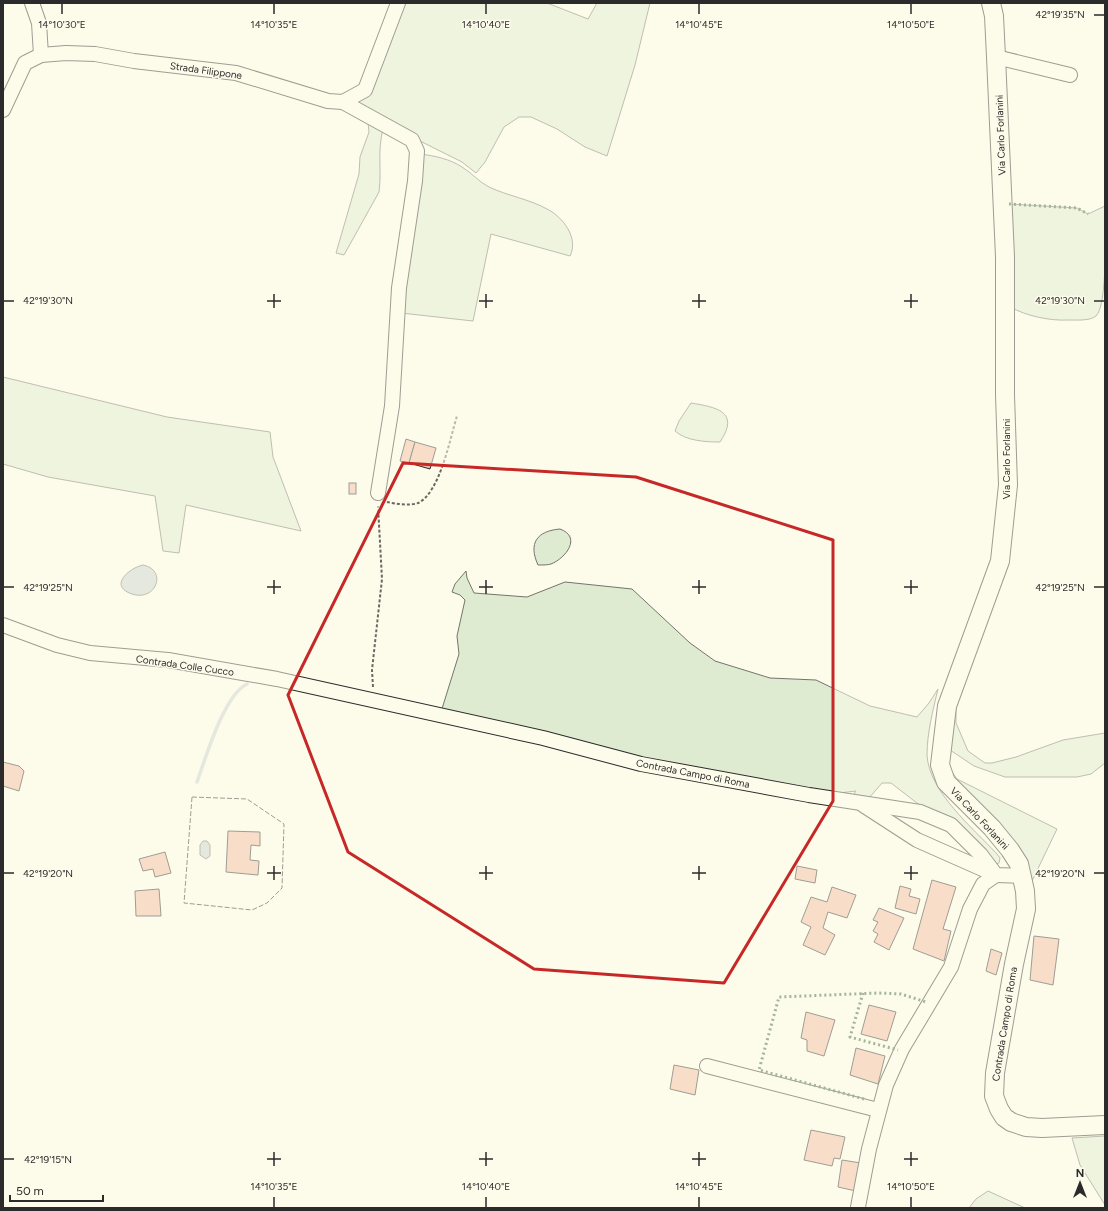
<svg xmlns="http://www.w3.org/2000/svg" width="1108" height="1211" viewBox="0 0 1108 1211" font-family="Figtree,sans-serif">
<style>
.green{fill:#deebd1;stroke:#74746e}
.water{fill:#c7d0d0;stroke:#74746e}
.lines{fill:none;stroke-linecap:round;stroke-linejoin:round}
.stream{stroke:#c7d0d0;stroke-width:3.5}
.building{fill:#f2b8a0;stroke:#2b2b2b}
.minor-casing{stroke:#2b2b2b;stroke-width:16}
.major-casing{stroke:#2b2b2b;stroke-width:20}
.path{stroke:#6a6964;stroke-width:2;stroke-dasharray:3 2;stroke-linecap:butt}
.minor{stroke:#fdfbea;stroke-width:14}
.major{stroke:#fdfbea;stroke-width:18}
.hedge{stroke:#34623c;stroke-width:3;stroke-dasharray:2 3;stroke-linecap:butt}
.fence{stroke:#2b2b2b;stroke-width:1;stroke-dasharray:5 2;stroke-linecap:butt}
.marked{fill:none;stroke:#c62828;stroke-width:3;stroke-linejoin:round}
.ticks{fill:none;stroke:#2b2b2b;stroke-width:1.5}
.labels{text-anchor:middle;stroke-width:3;stroke-linejoin:round;paint-order:stroke}
.street-label{font-size:10px;fill:#2b2b2b;stroke:#fdfbea}
.ticks-label{font-size:10px;text-anchor:middle;fill:#2b2b2b;stroke:#fdfbea;stroke-width:3;stroke-linejoin:round;paint-order:stroke}
</style>
<rect width="100%" height="100%" fill="#fdfbea"/>
<!-- green -->
<g class="green">
<path d="M401,3h146l41,16 9,-16h53l-15,62 -28,91 -22,-9 -28,-18 -26,-12h-12l-15,10 -19,35 -9,11 -14,-11 -72,-36 -34,-22 8,-9z"/>
<path d="M368,123l15,6c-6,24 -1,40 -4,63l-35,63 -8,-2 23,-79 1,-17 9,-25z"/>
<path d="M421,154c14,2 29,5 41,13 10,6 17,15 27,20 19,9 40,12 58,22 16,8 32,29 23,47l-79,-22 -18,87 -72,-8z"/>
<path d="M1009,204l68,4 11,6 17,-8c0,20 3,99 -9,110 -6,5 -19,4 -27,4 -20,1 -42,-4 -59,-13z"/>
<path d="M3,377l164,40 103,15 3,25 28,74 -115,-26 -7,48 -16,-2 -8,-55 -107,-19 -45,-13z"/>
<path d="M691,403c24,4 50,8 29,39 -14,0 -34,-1 -45,-11l4,-10z"/>
<path d="M560,529c22,8 6,29 -9,35 -3,1 -8,1 -13,1 -10,-22 -1,-34 22,-36z"/>
<path d="M466,571l1,7 7,15 53,4 38,-15 67,7 58,54 25,18 55,17 46,2 54,26 47,11 12,-14 9,-14c-5,21 -11,44 -11,66 2,37 46,73 70,99l3,4 -1,5 -3,1 -105,-81h-9l-13,15 -17,-1 4,-6 -17,2 -189,-32 -209,-49 18,-58 -2,-18 8,-36 -5,-5 -8,-3 3,-8z"/>
<path d="M983,627l-27,80v16l12,28 17,12h7l24,-6 47,-17 42,-7v30l-14,11 -14,3h-72l-31,-11 -30,-20 3,19 10,14 100,50 -25,52 -6,-1 -11,-28 -61,-67c-5,-7 -10,-14 -11,-22 -2,-10 2,-21 4,-30 9,-40 21,-69 36,-106z"/>
<path d="M1105,1136v69l-25,-40 -8,-27z"/>
<path d="M988,1191l37,17h-56l7,-9z"/>
</g>
<!-- water -->
<g class="water">
<path d="M143,565c25,5 13,37 -11,29 -24,-8 -3,-26 11,-29z"/>
<path d="M203,841h4l3,4v11l-4,3 -6,-4v-10z"/>
</g>
<g class="lines">
<!-- stream -->
<path class="stream" d="M197,782c9,-25 27,-87 50,-98"/>
</g>
<!-- building -->
<g class="building">
<path d="M406,439l9,3 -6,21 -9,-2z"/>
<path d="M415,442l21,6 -6,21 -21,-6z"/>
<rect x="349" y="483" width="7" height="11"/>
<path d="M3,762l16,4 5,5 -5,20 -16,-5z"/>
<path d="M228,831l32,1v14l-9,-1 -1,15 9,1 -1,14 -32,-3z"/>
<path d="M165,852l6,21 -16,4 -2,-8 -10,2 -4,-12z"/>
<path d="M797,866l20,4 -2,13 -20,-4z"/>
<path d="M932,880l24,7 -13,42 8,2 -7,30 -31,-12z"/>
<path d="M900,886l11,3 -2,7 11,3 -4,15 -21,-6z"/>
<path d="M832,887l24,8 -9,23 -19,-6 -5,16 12,7 -10,20 -22,-10 8,-18 -10,-5 10,-25 16,5z"/>
<path d="M159,889l2,27h-25l-1,-25z"/>
<path d="M879,908l25,10 -15,32 -15,-8 4,-8 -5,-3 5,-9 -5,-2z"/>
<path d="M1034,936l25,3 -6,46 -23,-5z"/>
<path d="M991,949l11,4 -6,22 -10,-4z"/>
<path d="M869,1005l27,7 -9,29 -26,-7z"/>
<path d="M806,1012l29,8 -11,36 -17,-5v-11l-6,-2z"/>
<path d="M856,1048l29,8 -7,28 -28,-9z"/>
<path d="M674,1065l25,5 -4,25 -25,-6z"/>
<path d="M811,1130l34,7 -5,22 -6,-1 -2,8 -28,-6z"/>
<path d="M842,1160l19,3 -5,28 -18,-4z"/>
</g>
<g class="lines">
<defs>
<g id="minor">
<path d="M32,3l7,20 2,32"/>
<path d="M996,57l74,18"/>
<path d="M343,102l69,38 5,11 -2,30 -16,107 -7,118 -14,87"/>
<path d="M3,110l22,-47 16,-8 25,-2 29,1 39,7 102,12 92,28 15,1 22,-12 33,-87"/>
<path d="M3,625l54,20 33,8 78,7 109,19 266,59 98,26 168,31 111,17 31,13 30,30 15,20 26,1"/>
<path d="M863,805l54,35 79,35"/>
<path d="M707,1066l171,44"/>
<path d="M858,1207l11,-58 17,-64 16,-36 49,-82 19,-58 13,-25 13,-9"/>
</g>
<path id="major" d="M991,3l3,13 2,41 9,200v138l3,90 -8,76 -53,145 -7,59 6,17 46,46 18,22 9,14 6,27 1,18 -12,55 -19,109 -1,23 5,13 5,8 7,5 15,5 16,1 63,-3"/>
</defs>
<!-- minor casing -->
<use href="#minor" class="minor-casing"/>
<!-- major casing -->
<use href="#major" class="major-casing"/>
<!-- path -->
<g class="path">
<path d="M387,502c9,2 23,4 31,1 22,-10 32,-65 39,-87"/>
<path d="M373,687l-1,-17 10,-91 -4,-73"/>
</g>
<!-- minor -->
<use href="#minor" class="minor"/>
<!-- major -->
<use href="#major" class="major"/>
<!-- hedge -->
<g class="hedge">
<path d="M1009,204l68,4 11,6"/>
<path d="M863,993l-13,44 48,13"/>
<path d="M864,1099l-105,-29 20,-73 99,-4 23,1 25,8"/>
</g>
<!-- fence -->
<path class="fence" d="M192,797l55,2 37,25 -2,64 -15,15 -15,7 -68,-7z"/>
</g>
<!-- marked area -->
<path d="M0 0H1108V1211H0ZM403,463l233,14 197,63v261l-109,182 -190,-14 -186,-117 -60,-157z" fill="#fdfbea" fill-opacity=".55" fill-rule="evenodd"/>
<path class="marked" d="M403,463l233,14 197,63v261l-109,182 -190,-14 -186,-117 -60,-157z"/>
<!-- ticks -->
<path class="ticks" d="M62,4v10M274,4v10M486,4v10M699,4v10M911,4v10M1094,15h10M274,294v14M486,294v14M699,294v14M911,294v14M4,301h10M267,301h14M479,301h14M692,301h14M904,301h14M1094,301h10M274,580v14M486,580v14M699,580v14M911,580v14M4,587h10M267,587h14M479,587h14M692,587h14M904,587h14M1094,587h10M274,866v14M486,866v14M699,866v14M911,866v14M4,873h10M267,873h14M479,873h14M692,873h14M904,873h14M1094,873h10M274,1152v14M486,1152v14M699,1152v14M911,1152v14M4,1159h10M267,1159h14M479,1159h14M692,1159h14M904,1159h14M274,1197v10M486,1197v10M699,1197v10M911,1197v10"/>
<g class="labels">
<!-- street labels -->
<g class="street-label">
<text transform="translate(206 70) rotate(8)" y="4">Strada Filippone</text>
<text transform="translate(1000 135) rotate(-92)" y="4">Via Carlo Forlanini</text>
<text transform="translate(1006 459) rotate(-90)" y="4">Via Carlo Forlanini</text>
<text transform="translate(185 665) rotate(8)" y="4">Contrada Colle Cucco</text>
<text transform="translate(693 773) rotate(11)" y="4">Contrada Campo di Roma</text>
<text transform="translate(980 818) rotate(47)" y="4">Via Carlo Forlanini</text>
<text transform="translate(1004 1024) rotate(-81)" y="4">Contrada Campo di Roma</text>
</g>
</g>
<g class="ticks-label">
<text x="1060" y="18">42°19'35"N</text>
<text x="62" y="28">14°10'30"E</text>
<text x="274" y="28">14°10'35"E</text>
<text x="486" y="28">14°10'40"E</text>
<text x="699" y="28">14°10'45"E</text>
<text x="911" y="28">14°10'50"E</text>
<text x="48" y="304">42°19'30"N</text>
<text x="1060" y="304">42°19'30"N</text>
<text x="48" y="591">42°19'25"N</text>
<text x="1060" y="591">42°19'25"N</text>
<text x="48" y="877">42°19'20"N</text>
<text x="1060" y="877">42°19'20"N</text>
<text x="48" y="1163">42°19'15"N</text>
<text x="274" y="1190">14°10'35"E</text>
<text x="486" y="1190">14°10'40"E</text>
<text x="699" y="1190">14°10'45"E</text>
<text x="911" y="1190">14°10'50"E</text>
</g>
<!-- border -->
<rect width="1108" height="1211" fill="none" stroke="#2b2b2b" stroke-width="8"/>
<!-- north arrow -->
<g transform="translate(1080 1183)" stroke="#fdfbea" stroke-width="3" paint-order="stroke">
<path d="M0-3L7 15L0 10L-7 15Z" fill="#2b2b2b"/>
<text y="-6" font-size="11" font-weight="bold" text-anchor="middle" fill="#2b2b2b">N</text>
</g>
<!-- scale -->
<path d="M10 1195v6h93v-6" fill="none" stroke="#2b2b2b" stroke-width="2"/>
<text x="16" y="1195" font-size="12" fill="#2b2b2b" stroke="#fdfbea" stroke-width="3" paint-order="stroke">50 m</text>
</svg>
